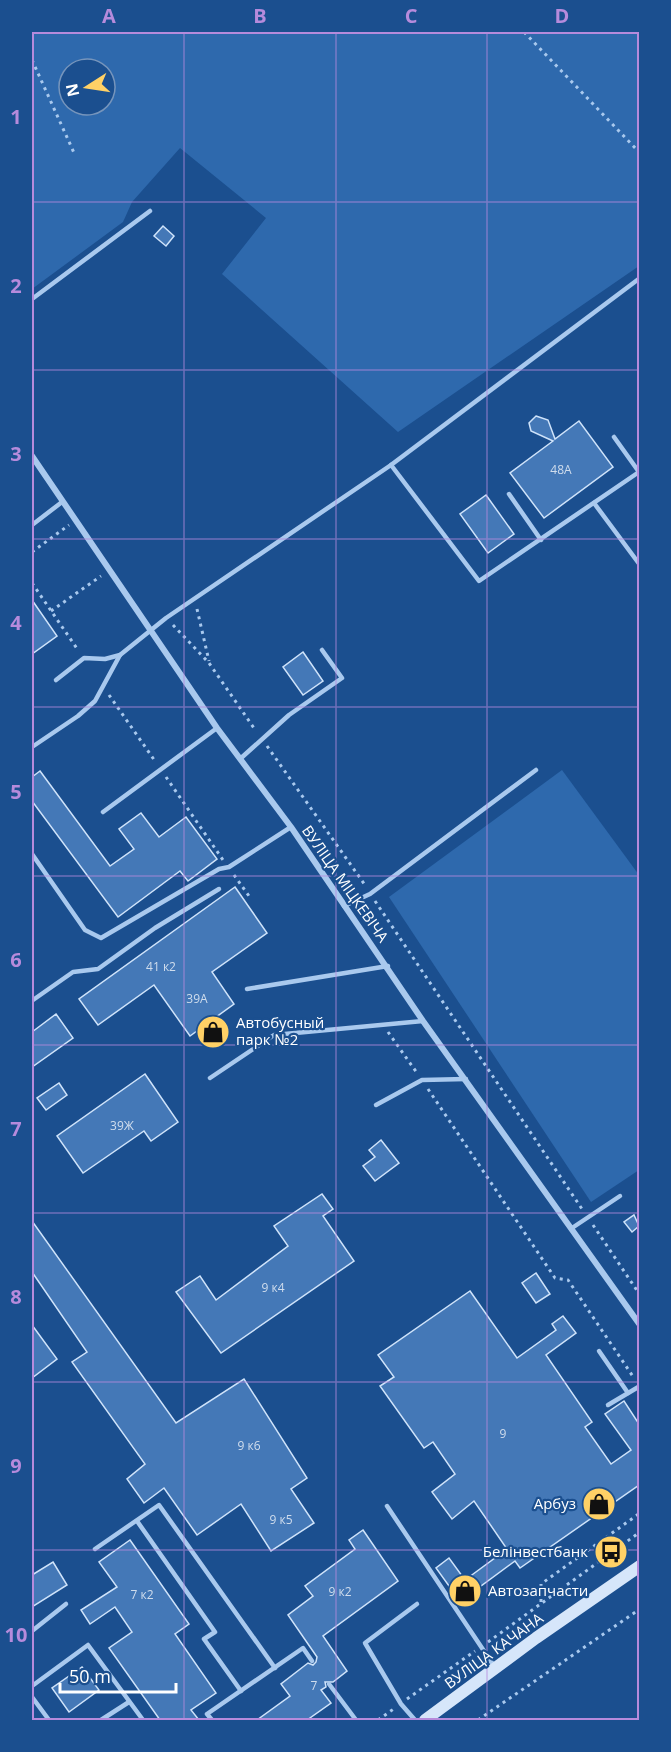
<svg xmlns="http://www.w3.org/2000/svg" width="671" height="1752" viewBox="0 0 671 1752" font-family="'Open Sans',sans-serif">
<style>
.green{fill:#2e69ad;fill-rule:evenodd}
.building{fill:#4478b7;stroke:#cfe3fa;stroke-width:1.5}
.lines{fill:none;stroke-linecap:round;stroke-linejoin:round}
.path{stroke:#a9c9ee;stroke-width:3;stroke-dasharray:3 4.5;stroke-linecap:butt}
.service{stroke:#a9c9ee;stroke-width:4.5}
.minor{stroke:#a9c9ee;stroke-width:6}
.secondary{stroke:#d6e6fa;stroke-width:12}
.grid{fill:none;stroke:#b68bdc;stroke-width:1.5;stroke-opacity:0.55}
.labels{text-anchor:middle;stroke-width:4.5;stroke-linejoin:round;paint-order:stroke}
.number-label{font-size:12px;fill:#d0dded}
.street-label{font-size:15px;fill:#fff;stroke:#1b4f8f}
.poi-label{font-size:15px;fill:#fff;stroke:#1b4f8f;text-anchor:start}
.neatline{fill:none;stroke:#b68bdc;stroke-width:2}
.grid-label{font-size:20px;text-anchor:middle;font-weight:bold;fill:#b68bdc}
</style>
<rect width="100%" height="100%" fill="#1b4f8f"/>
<!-- green -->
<g class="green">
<path d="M32,32h607v234l-241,166 -176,-158 44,-56 -86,-70 -48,54 -9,20 -91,67zM69,69h36v36h-36z"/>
<path d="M562,770l77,105v295l-48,32 -202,-305z"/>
</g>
<!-- building -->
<g class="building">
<path d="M163,226l11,10 -8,10 -12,-10z"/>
<path d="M536,416l12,4 7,19 24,-18 34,46 -69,51 -34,-45 43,-32 -22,-10 -2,-8z"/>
<path d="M486,495l28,39 -26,19 -28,-39z"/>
<path d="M32,600l25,36 -25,18z"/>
<path d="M303,652l20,29 -20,14 -20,-28z"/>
<path d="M40,771l70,95 24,-17 -15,-20 22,-16 18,24 27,-20 31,42 -29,22 -8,-10 -62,46 -86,-116v-24z"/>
<path d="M235,887l32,46 -55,39 22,32 -44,32 -36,-51 -56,40 -19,-26z"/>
<path d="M56,1014l17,24 -41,29v-35z"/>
<path d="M145,1074l33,48 -27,19 -7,-10 -61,42 -26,-37z"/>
<path d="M59,1083l8,12 -21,15 -9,-12z"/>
<path d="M381,1140l18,23 -24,18 -12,-15 12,-9 -6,-7z"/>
<path d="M322,1194l11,15 -10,7 31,45 -133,92 -45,-61 24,-16 16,24 72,-54 -14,-20z"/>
<path d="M634,1215l5,11 -7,6 -8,-10z"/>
<path d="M32,1221l144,202 68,-44 63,99 -16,11 23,34 -43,28 -30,-47 -44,31 -33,-47 -20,15 -17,-24 18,-15 -73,-102 15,-10 -55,-80z"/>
<path d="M536,1273l14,21 -14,9 -14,-20z"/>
<path d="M470,1291l47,67 39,-28 -4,-6 11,-8 13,17 -30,22 46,67 -7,5 26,37 20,-14 -26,-36 19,-13 15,23v61l-119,83 -5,-7 -42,31 2,3 -13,9 -26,-36 13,-10 16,22 42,-31 -33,-48 -22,18 -20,-27 23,-18 -22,-32 -9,6 -44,-62 14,-9 -16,-22z"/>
<path d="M32,1325l25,34 -25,19z"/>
<path d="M363,1530l35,51 -75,55 24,35 -14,11h-8l1,5 -5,3 10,13 -24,17h-50l33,-24 -9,-12 27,-21 5,2 3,-3 1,-5 -29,-42 25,-19 -8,-10 50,-37 -6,-9z"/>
<path d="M130,1540l59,84 -14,10 41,59 -25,17 8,10h-39l-51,-72 23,-16 -17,-25 -25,17 -9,-14 36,-23 -18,-25z"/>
<path d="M53,1562l14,23 -35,22v-32z"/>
<path d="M82,1667l17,23 -30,22 -17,-24z"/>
</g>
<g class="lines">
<!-- path -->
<g class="path">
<path d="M524,32l116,121"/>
<path d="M32,60l43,95"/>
<path d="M32,552l37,-27"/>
<path d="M32,583l46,67"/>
<path d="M197,609l12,52"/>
<path d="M51,611l50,-35"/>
<path d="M173,625l36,38 47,68"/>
<path d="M109,695l46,66"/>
<path d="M267,746l98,139"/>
<path d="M166,777l57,83"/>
<path d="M234,875l15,21"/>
<path d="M375,901l207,308"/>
<path d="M388,1032l29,41"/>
<path d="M428,1089l127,189 13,2 66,98"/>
<path d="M593,1225l47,70"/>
<path d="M541,1602v-18l99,-71"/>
<path d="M488,1642l152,-110"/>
<path d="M407,1699l68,-48"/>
<path d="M378,1720l17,-12"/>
<path d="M478,1720l162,-111"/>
</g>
<!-- service -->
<g class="service">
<path d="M32,299l118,-88"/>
<path d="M391,465l88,116 160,-109 -25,-35"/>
<path d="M509,494l32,46"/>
<path d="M594,503l46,62"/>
<path d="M32,525l30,-23"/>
<path d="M56,680l28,-22 21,1 15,-4"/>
<path d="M32,747l46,-31 17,-15 25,-46 46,-37 225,-153 249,-187"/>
<path d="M240,759l49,-44 53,-37 -20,-28"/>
<path d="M103,812l114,-84"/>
<path d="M32,854l53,76 16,8 118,-69 10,-2 62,-40"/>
<path d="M344,906l26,-12 166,-124"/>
<path d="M247,989l141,-23"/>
<path d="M32,998l1,2 40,-28 25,-3 57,-41 64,-39"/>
<path d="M210,1078l64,-43 149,-14"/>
<path d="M376,1105l46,-25 44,-1"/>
<path d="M572,1228l48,-32"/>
<path d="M599,1351l29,42"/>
<path d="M608,1405l32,-19"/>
<path d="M387,1506l107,160"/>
<path d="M137,1521l78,111 -11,7 37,52"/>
<path d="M95,1549l64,-44 116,163"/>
<path d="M32,1631l34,-27"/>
<path d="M329,1684l27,36"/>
<path d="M32,1686l56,-41 55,75"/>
<path d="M32,1697l17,23"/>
<path d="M101,1720l28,-18"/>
<path d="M212,1720l-5,-6 96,-66 9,13"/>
<path d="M415,1720l-14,-16 -36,-61 52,-39"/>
</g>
<!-- minor -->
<path class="minor" d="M32,456l185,272 74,99 132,194 217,304"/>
<!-- secondary -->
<path class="secondary" d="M425,1720l111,-82 104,-72"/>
</g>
<!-- grid -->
<path class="grid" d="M184,32v1688M336,32v1688M487,32v1688M32,202h608M32,370h608M32,539h608M32,707h608M32,876h608M32,1045h608M32,1213h608M32,1382h608M32,1550h608"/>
<!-- icons -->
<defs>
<symbol id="shop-disc" viewBox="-11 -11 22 22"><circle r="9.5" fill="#ffd166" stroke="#1b4f8f"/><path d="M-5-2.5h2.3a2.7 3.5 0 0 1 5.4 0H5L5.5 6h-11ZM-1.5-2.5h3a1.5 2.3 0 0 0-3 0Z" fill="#111"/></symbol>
<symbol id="bus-disc" viewBox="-11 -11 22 22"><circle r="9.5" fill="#ffd166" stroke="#1b4f8f"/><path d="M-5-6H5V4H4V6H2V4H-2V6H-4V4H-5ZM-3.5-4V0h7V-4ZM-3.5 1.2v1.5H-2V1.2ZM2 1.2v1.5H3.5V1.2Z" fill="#111"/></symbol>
</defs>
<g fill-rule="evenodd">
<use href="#shop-disc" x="194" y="1013" width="38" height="38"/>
<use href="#shop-disc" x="580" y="1485" width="38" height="38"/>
<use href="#bus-disc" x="592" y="1533" width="38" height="38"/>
<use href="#shop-disc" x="446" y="1572" width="38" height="38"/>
</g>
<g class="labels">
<!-- number labels -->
<g class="number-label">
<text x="561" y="474">48А</text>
<text x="161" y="971">41 к2</text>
<text x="197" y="1003">39А</text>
<text x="122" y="1130">39Ж</text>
<text x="273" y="1292">9 к4</text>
<text x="503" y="1438">9</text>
<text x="249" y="1450">9 к6</text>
<text x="281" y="1524">9 к5</text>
<text x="340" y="1596">9 к2</text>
<text x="142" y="1599">7 к2</text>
<text x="314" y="1690">7</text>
</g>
<!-- street labels -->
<g class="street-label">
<text transform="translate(345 884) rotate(55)" y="5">ВУЛІЦА МІЦКЕВІЧА</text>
<text transform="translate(494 1651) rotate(-36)" y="5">ВУЛІЦА КАЧАНА</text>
</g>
<!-- poi labels -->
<g class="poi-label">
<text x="236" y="1028">Автобусный<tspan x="236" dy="17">парк №2</tspan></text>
<text x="576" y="1509" text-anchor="end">Арбуз</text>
<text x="588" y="1557" text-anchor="end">Белінвестбанк</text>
<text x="488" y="1596">Автозапчасти</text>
</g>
</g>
<!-- border -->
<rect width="671" height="1752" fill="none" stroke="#1b4f8f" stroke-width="66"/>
<!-- north arrow -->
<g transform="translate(87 87) rotate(258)"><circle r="28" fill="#1b4f8f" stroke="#7695bc" stroke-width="1.5"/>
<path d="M0-4.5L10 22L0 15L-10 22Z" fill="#ffd166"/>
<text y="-9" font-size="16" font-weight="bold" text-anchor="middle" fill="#ffffff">N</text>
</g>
<!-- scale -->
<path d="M60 1683v9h116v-9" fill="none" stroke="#ffffff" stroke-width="3"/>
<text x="69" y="1683" font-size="18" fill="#ffffff" stroke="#1b4f8f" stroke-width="4.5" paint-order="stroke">50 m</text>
<rect x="33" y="33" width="605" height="1686" class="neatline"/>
<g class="grid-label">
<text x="109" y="23">A</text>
<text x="260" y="23">B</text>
<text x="411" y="23">C</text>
<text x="562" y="23">D</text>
<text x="16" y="124">1</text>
<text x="16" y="293">2</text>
<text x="16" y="461">3</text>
<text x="16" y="630">4</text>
<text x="16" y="799">5</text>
<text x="16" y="967">6</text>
<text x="16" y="1136">7</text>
<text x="16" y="1304">8</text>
<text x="16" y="1473">9</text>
<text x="16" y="1642">10</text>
</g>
</svg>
